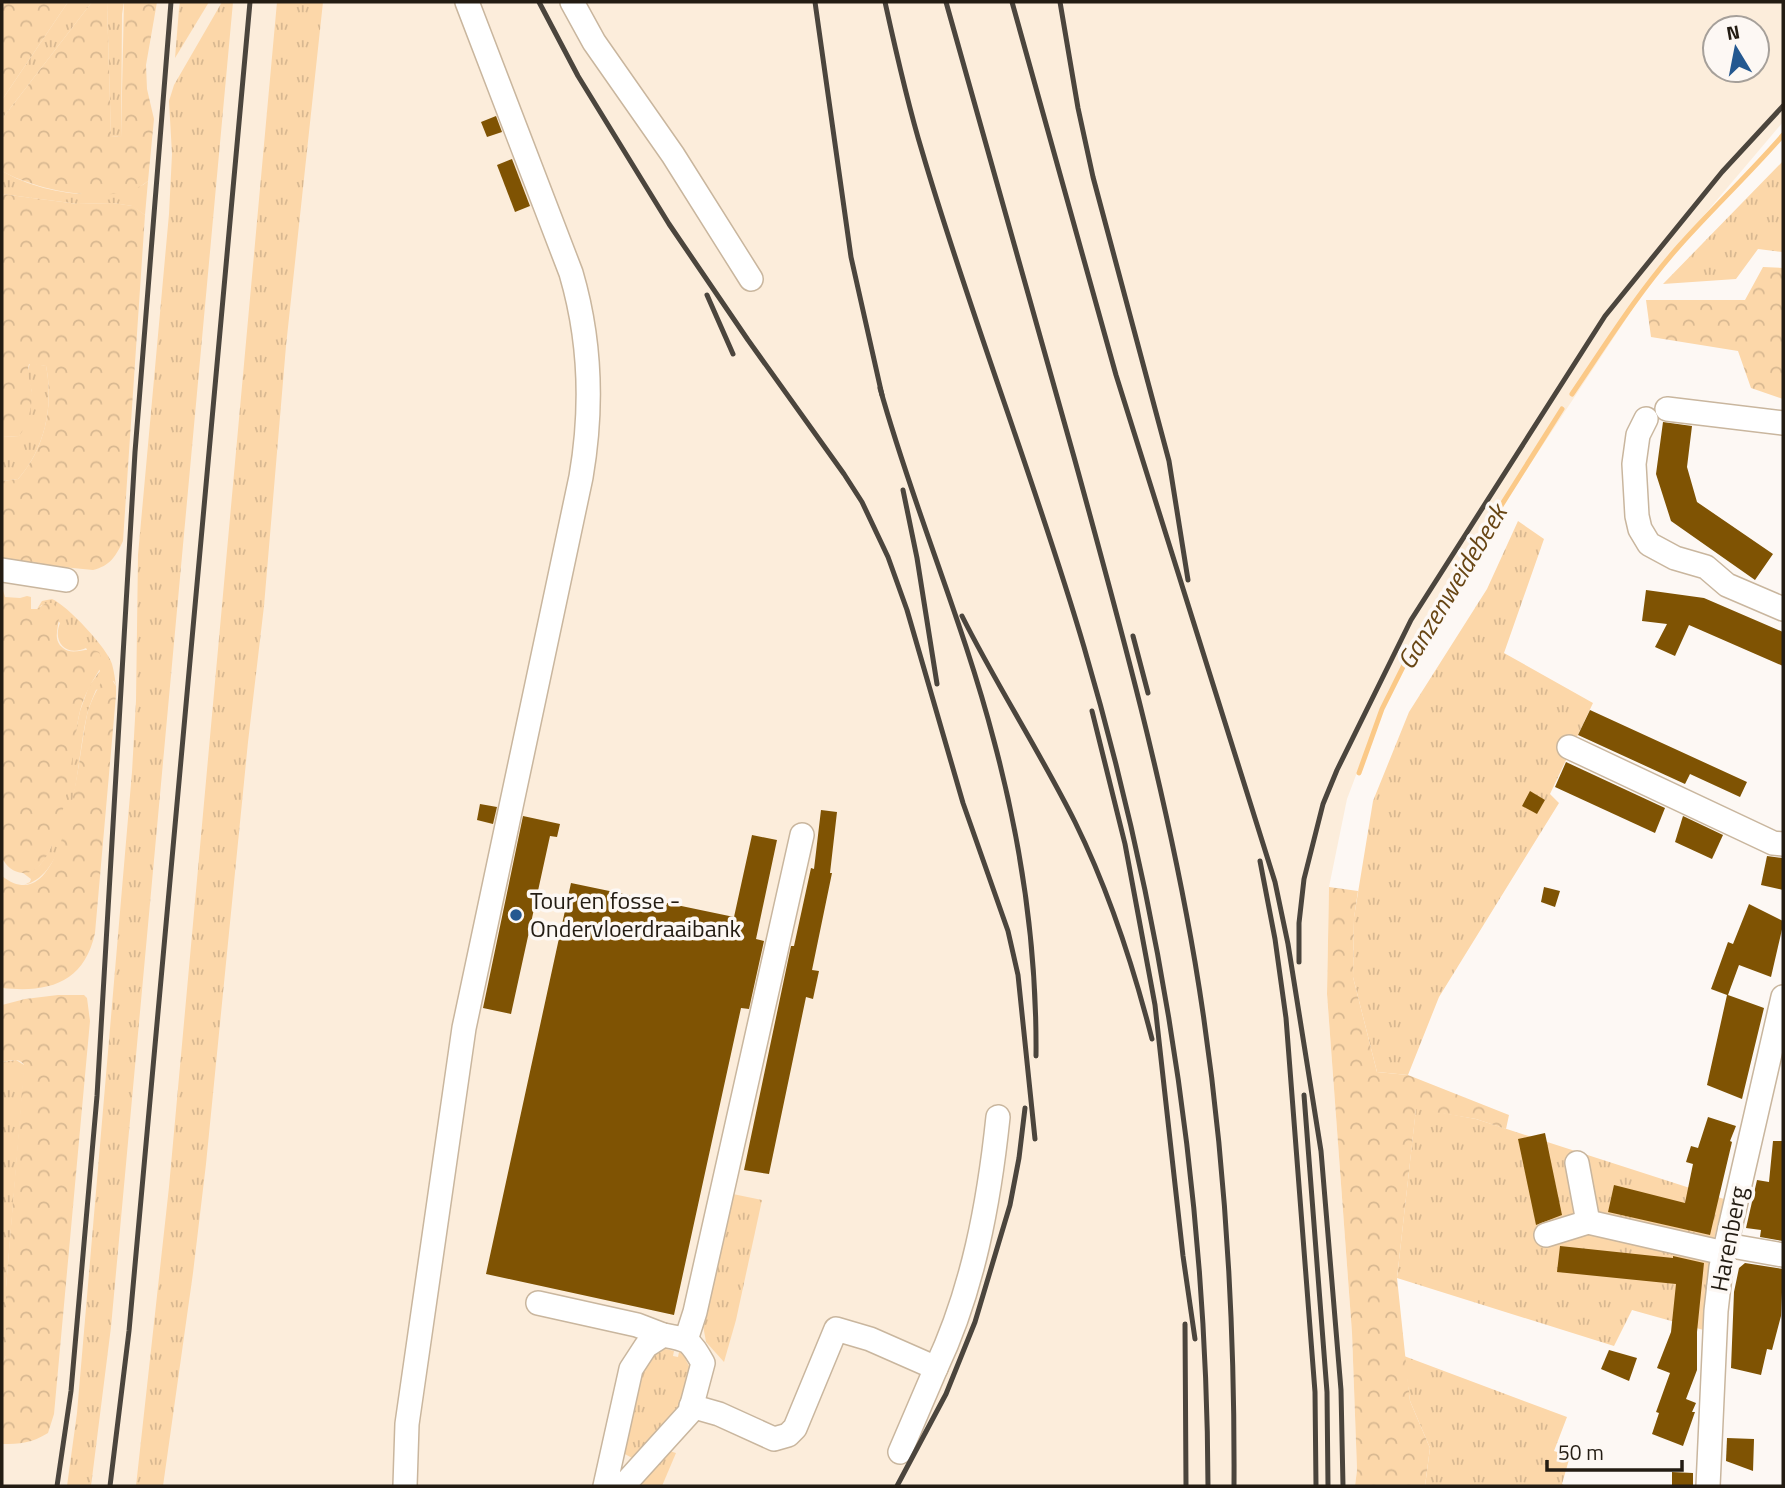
<svg xmlns="http://www.w3.org/2000/svg" width="1785" height="1488" viewBox="0 0 1785 1488" font-family="'Titillium Web',sans-serif">
<style>
.built{fill:#fceddb;fill-rule:evenodd}
.grass{fill:url(#grass-tufts)}
.forest{fill:url(#forest-crowns)}
.lines{fill:none;stroke-linecap:round;stroke-linejoin:round}
.stream{stroke:#fbc987;stroke-width:5}
.building{fill:#7f5303}
.minor-casing{stroke:#c9b69e;stroke-width:26}
.minor{stroke:#fff;stroke-width:23}
.rail{stroke:#4b453d;stroke-width:5}
.poi-dot{fill:#245890;stroke:#fdf8f4;stroke-width:2.5}
.labels{text-anchor:middle;stroke-width:7;stroke-linejoin:round;paint-order:stroke}
.poi-label{font-size:24px;fill:#231c13;stroke:#fdf8f4;text-anchor:start}
.street-label{font-size:24px;fill:#231c13;stroke:#fdf8f4}
.water-label{font-size:26px;font-style:italic;fill:#684614;stroke:#fdf8f4}
</style>
<defs>
<pattern id="grass-tufts" width="24" height="20" patternUnits="userSpaceOnUse" patternTransform="scale(1.75)"><rect width="24" height="20" fill="#fcd7a9"/><path d="M3 7l-1-3M5 7V3M7 7l1-3M15 17l-1-3M17 17v-4M19 17l1-3" fill="none" stroke="#d8b891"/></pattern>
<pattern id="forest-crowns" width="20" height="18" patternUnits="userSpaceOnUse" patternTransform="scale(1.75)"><rect width="20" height="18" fill="#fcd7a9"/><path d="M2 6a3 3 0 1 1 6 0M12 15a3 3 0 1 1 6 0" fill="none" stroke="#d8b891"/></pattern>
</defs>
<rect width="100%" height="100%" fill="#fdf8f4"/>
<!-- built -->
<path class="built" d="M2,2h1781v120l-122,144 -210,318 -63,107 -41,108 -18,88 -2,107 25,339 5,137 -2,16h-1353zM1715,28h42v42h-42z"/>
<!-- grass -->
<g class="grass">
<path d="M68,2h24l-90,117v-19z"/>
<path d="M107,2h17l-2,12 -1,123 -10,-1z"/>
<path d="M180,2h29l-34,56 4,-49z"/>
<path d="M222,2h11l-122,1325 -20,159h-24l10,-73 55,-641 4,-71 2,-146 31,-341 3,-60 -3,-53 5,-16z"/>
<path d="M277,2h46l-37,344 -22,260 -16,136 -42,422 -13,109 -30,213h-27l33,-299z"/>
<path d="M1783,161v91l-25,-3 -22,30 -73,5z"/>
<path d="M2,171c26,15 61,24 91,23 16,0 34,-6 50,-9l5,-4 -3,34 -13,-9 -19,-3 -35,1 -76,-10z"/>
<path d="M30,363l16,3c8,39 -1,83 -28,113l-16,2v-44l17,-1 13,-44 -5,-18z"/>
<path d="M1518,521l26,18 -40,114 89,50 -43,91 9,9 -120,194 -31,78 -31,-3 -24,-95 1,-60 19,-116 36,-89 78,-123z"/>
<path d="M52,599c15,6 56,50 60,65 2,7 3,15 4,22l-2,-5 -18,9c-3,7 -6,14 -8,21 -12,42 -12,163 -64,174l6,-3 1,-3 -8,-6c16,-2 21,-13 28,-26l29,-136 9,-25 11,-15 -14,-23c-19,9 -34,-5 -26,-25l-18,-18 -5,4 5,-8z"/>
<path d="M16,1060l8,5v8l-18,215v68l-4,8v-302z"/>
<path d="M1416,1108l60,11 248,80 -14,56 -3,76 -75,-21 -18,36 -217,-68z"/>
<path d="M728,1193l34,7 -26,120 -12,42 -18,-20 -5,-28z"/>
<path d="M666,1349l8,2 -1,5 5,1 1,-5 4,2 7,14 -11,45 -45,46 -11,-6 13,-83 18,-20z"/>
<path d="M1404,1356l163,61 -13,34 16,5 -8,28 4,2h-141l5,-38 -20,-47z"/>
<path d="M663,1449l13,4 -14,33h-32z"/>
</g>
<!-- forest -->
<g class="forest">
<path d="M2,2h66l-66,98z"/>
<path d="M92,2h15l4,134 10,1 3,-135h33l-11,63 1,24 7,30 -6,62c-32,27 -113,9 -146,-10v-52z"/>
<path d="M2,194l76,10 35,-1 20,3 12,9 -22,326c-7,15 -13,25 -30,29l-91,-9v-80l16,-2c27,-30 36,-74 28,-113l-17,-2c-3,12 2,17 3,28 0,16 -4,33 -13,44l-17,1z"/>
<path d="M1763,267l20,1v131l-32,-11 -13,-37 -87,-14 -5,-37h99z"/>
<path d="M2,587l3,10 15,1 7,-2 4,1v12h6l9,-6h6c17,13 -5,33 11,45 11,9 23,-3 36,4 7,15 -3,21 -9,34 -4,7 -8,17 -10,25 -8,30 -15,164 -57,162 -10,-1 -16,-6 -21,-15z"/>
<path d="M111,678l5,8v9l-21,238c-11,50 -46,60 -93,55v-112c66,52 77,-134 86,-165 3,-10 8,-20 14,-30z"/>
<path d="M1329,887l29,4 -4,27 -1,59 24,95 31,3 101,40 -3,14 -30,-10 -60,-10 -19,169 13,123 20,47 -5,38h-70l2,-16 -5,-137 -25,-339z"/>
<path d="M58,995h26l3,3 3,23 -36,393 -6,19c-16,10 -28,11 -46,11v-80l4,-8v-68l18,-223c-5,-8 -14,-4 -22,-3v-57l23,-6z"/>
</g>
<g class="lines">
<!-- stream -->
<g class="stream">
<path d="M1572,394c34,-50 67,-103 108,-149 33,-37 70,-72 103,-110"/>
<path d="M1359,773l23,-64 35,-70 145,-230"/>
</g>
</g>
<!-- building -->
<g class="building">
<path d="M496,116l6,16 -15,5 -6,-15z"/>
<path d="M512,159l18,47 -15,6 -18,-47z"/>
<path d="M1663,422l29,4 -5,41 10,35 76,52 -18,26 -84,-59 -15,-47z"/>
<path d="M1646,590l58,8 79,34v34l-94,-41 -14,31 -20,-9 12,-23 -25,-3z"/>
<path d="M1590,710l157,72 -7,15 -50,-23 -5,10 -107,-49z"/>
<path d="M1566,762l99,46 -10,25 -100,-46z"/>
<path d="M1530,791l15,9 -8,14 -15,-8z"/>
<path d="M480,804l17,3 -4,17 -16,-4z"/>
<path d="M821,810l16,2 -7,61h2l-20,97 7,1 -6,28 -7,-2 -37,177 -25,-4 47,-224h3l17,-78 3,1z"/>
<path d="M523,816l37,8 -3,13 -7,-1 -39,178 -28,-6z"/>
<path d="M1683,816l40,19 -11,24 -37,-17z"/>
<path d="M752,835l25,5 -21,99 8,2 -15,68 -8,-1 -67,307 -188,-41 85,-391 163,34z"/>
<path d="M1767,856l16,2v32l-22,-5z"/>
<path d="M1544,887l16,4 -5,16 -14,-5z"/>
<path d="M1749,904l34,17v4l-12,52 -32,-12 -11,30 36,13 -22,91 -35,-14 20,-90 -16,-6 17,-47 5,2z"/>
<path d="M1708,1117l28,9 -6,15 2,1 -22,93 -102,-23 6,-27 71,18 8,-39 -7,-2 5,-16 7,2z"/>
<path d="M1545,1133l17,82 -26,10 -18,-86z"/>
<path d="M1773,1141h10v100l-23,-4 1,-7 -15,-2 11,-48 12,2z"/>
<path d="M1560,1246l113,12v-2l31,7 -7,69v38l-11,29 10,4 -4,9h3l-12,34 -31,-12 7,-21 -3,-1 14,-39 -13,-5 14,-36 5,-48 -119,-12z"/>
<path d="M1745,1263l38,6 -2,47 -9,34 -5,-1 -6,26 -30,-7 3,-76 5,-24z"/>
<path d="M1609,1350l28,8 -8,23 -28,-12z"/>
<path d="M1727,1438l27,1 -1,32 -27,-10z"/>
<path d="M1672,1472l21,1v13h-21z"/>
</g>
<g class="lines">
<defs>
<g id="minor">
<path d="M572,2l22,40 79,113 78,124"/>
<path d="M1667,409l116,14"/>
<path d="M1646,419l-8,16 -4,29 3,52 3,13 9,15 26,14 31,9 21,18 56,24"/>
<path d="M2,570l64,10"/>
<path d="M1569,747l204,96 10,1"/>
<path d="M1577,1163l11,59"/>
<path d="M1546,1235l42,-13 136,31"/>
<path d="M1726,1245l57,10"/>
<path d="M538,1303l99,22 26,10"/>
<path d="M686,1340l9,-28 107,-477"/>
<path d="M936,1368c37,-78 53,-165 62,-251"/>
<path d="M691,1406l28,8 55,25 14,-4 7,-7 41,-99 34,10 66,29 -36,84"/>
<path d="M405,1486l2,-62 57,-396 117,-551c12,-70 10,-136 -10,-204l-104,-271"/>
<path d="M605,1486l26,-117 15,-23 17,-11c26,5 26,4 40,28l-13,49 -67,74"/>
<path d="M1708,1486l8,-175 5,-44 62,-270"/>
</g>
</defs>
<!-- minor casing -->
<use href="#minor" class="minor-casing"/>
<!-- minor -->
<use href="#minor" class="minor"/>
<!-- rail -->
<g class="rail">
<path d="M539,2l39,74 91,148 79,116 96,134 18,28 26,55 19,53 56,193 45,128 10,44 17,164"/>
<path d="M815,2l36,255 31,138"/>
<path d="M885,2c11,50 22,100 37,149 49,167 113,329 162,496 80,273 123,554 124,839"/>
<path d="M946,2c43,152 85,304 128,455 46,167 92,334 121,505 29,173 40,349 39,524"/>
<path d="M1012,2l104,373 159,507 13,62 33,207 20,239 2,96"/>
<path d="M1060,2l18,106 15,69 76,284 19,119"/>
<path d="M707,295l26,59"/>
<path d="M880,388c33,119 83,233 114,353 27,101 43,210 42,315"/>
<path d="M903,490l14,68 20,126"/>
<path d="M962,616c35,70 78,136 113,206 34,69 58,143 77,217"/>
<path d="M1133,636l15,57"/>
<path d="M1092,711l33,133 30,161 28,251 12,83"/>
<path d="M1260,861l15,78 11,79 29,374 1,94"/>
<path d="M1299,962v-39l5,-44 19,-75 14,-34 74,-150 194,-304 117,-144 61,-66"/>
<path d="M1304,1095l23,297 1,94"/>
<path d="M1185,1324l1,162"/>
<path d="M57,1486l14,-95 26,-295 38,-644 36,-450"/>
<path d="M110,1486l19,-155 121,-1329"/>
<path d="M897,1486l49,-92 29,-72 35,-117 9,-47 6,-50"/>
</g>
</g>
<!-- markers -->
<circle class="poi-dot" cx="516" cy="915" r="7"/>
<g class="labels">
<!-- poi labels -->
<g class="poi-label">
<text x="530" y="909">Tour en fosse -<tspan x="530" dy="28">Ondervloerdraaibank</tspan></text>
</g>
<!-- street labels -->
<g class="street-label">
<text transform="translate(1729 1239) rotate(-79)" y="8">Harenberg</text>
</g>
<!-- water labels -->
<g class="water-label">
<text transform="translate(1452 587) rotate(-59)" y="9">Ganzenweidebeek</text>
</g>
</g>
<!-- border -->
<rect width="1785" height="1488" fill="none" stroke="#231c13" stroke-width="7"/>
<!-- north arrow -->
<g transform="translate(1736 49) rotate(350)"><circle r="33" fill="#fdf8f4" stroke="#a6a09a" stroke-width="2"/>
<path d="M0-5L12 26L0 18L-12 26Z" fill="#245890"/>
<text y="-10" font-size="19" font-weight="bold" text-anchor="middle" fill="#231c13">N</text>
</g>
<!-- scale -->
<path d="M1547 1460v10h135v-10" fill="none" stroke="#231c13" stroke-width="3.5"/>
<text x="1558" y="1460" font-size="21" fill="#231c13" stroke="#fdf8f4" stroke-width="5" paint-order="stroke">50 m</text>
</svg>
